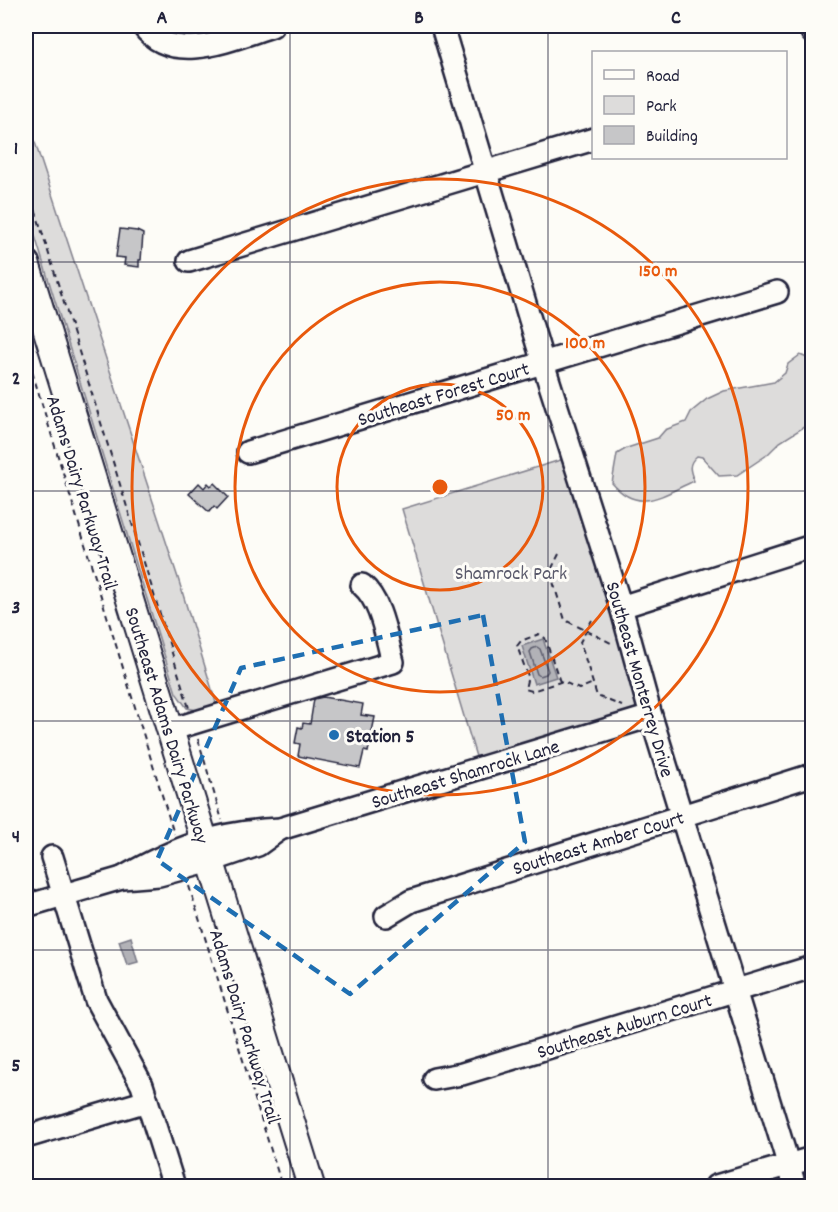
<svg xmlns="http://www.w3.org/2000/svg" width="838" height="1212" viewBox="0 0 838 1212" font-family="Dekko,sans-serif">
<style>
.green{fill:#dddcdb;stroke:#807f8b;stroke-width:1.5}
.water{fill:#b2b2b7;stroke:#787885;stroke-width:1.5}
.lines{fill:none;stroke-linecap:round;stroke-linejoin:round}
.shore{stroke:#5c5c6d;stroke-width:1.5}
.building{fill:#c6c6c8;stroke:#22223b;stroke-width:1.5}
.minor-casing{stroke:#22223b;stroke-width:26}
.major-casing{stroke:#22223b;stroke-width:30}
.path{stroke:#22223b;stroke-width:2;stroke-dasharray:6 4.5;stroke-linecap:butt}
.minor{stroke:#fdfcf7;stroke-width:21}
.major{stroke:#fdfcf7;stroke-width:26}
.marked{fill:none;stroke:#1f6fb2;stroke-width:4.5;stroke-dasharray:12 8;stroke-linejoin:round}
.grid{fill:none;stroke:#22223b;stroke-width:1.5;stroke-opacity:0.55}
.ring{fill:none;stroke:#e8590c;stroke-width:3}
.poi-dot{fill:#1f6fb2;stroke:#fdfcf7;stroke-width:2}
.labels{text-anchor:middle;stroke-width:6;stroke-linejoin:round;paint-order:stroke}
.street-label{font-size:20px;fill:#22223b;stroke:#fdfcf7}
.park-label{font-size:20px;fill:#5a5a6b;stroke:#fdfcf7}
.poi-label{font-size:20px;font-weight:bold;fill:#22223b;stroke:#fdfcf7;text-anchor:start}
.centre{fill:#e8590c;stroke:#fdfcf7;stroke-width:3}
.ring-label{font-size:18px;text-anchor:middle;font-weight:bold;fill:#e8590c;stroke:#fdfcf7;stroke-width:6;stroke-linejoin:round;paint-order:stroke}
.neatline{fill:none;stroke:#22223b;stroke-width:2}
.grid-label{font-size:20px;text-anchor:middle;font-weight:bold;fill:#22223b}
</style>
<rect width="100%" height="100%" fill="#fdfcf7"/>
<filter id="ink" filterUnits="userSpaceOnUse"><feTurbulence type="fractalNoise" baseFrequency=".0167" numOctaves="2"/><feDisplacementMap in="SourceGraphic" scale="12" xChannelSelector="R" yChannelSelector="G"/><feConvolveMatrix kernelMatrix="1 2 1 2 8 2 1 2 1" color-interpolation-filters="sRGB"/></filter>
<g filter="url(#ink)">
<!-- green -->
<g class="green">
<path d="M26,115l152,463 39,128 -20,4 -10,-2 -11,-15 -150,-486z"/>
<path d="M800,355l12,5v25l-5,15 5,10v5l-8,12 -24,15 -13,13 -30,20 -18,1 -17,-19 -5,-1c-10,8 -7,15 -3,25 -32,14 -55,34 -82,2l5,-29 10,-6 31,-10 7,-8 21,-8 5,-10 16,-13 17,-8 50,-9 11,-9 3,-9z"/>
<path d="M567,458l74,253 -164,49 -75,-251z"/>
</g>
<!-- water -->
<g class="water">
<path d="M543,639l13,38 -22,7 -12,-38z"/>
<path d="M131,937l7,25 -11,3 -8,-24z"/>
</g>
<g class="lines">
<!-- shore -->
<path class="shore" d="M537,647l3,2 8,22 -2,3 -6,2 -3,-2 -7,-22 2,-3z"/>
</g>
<!-- building -->
<g class="building">
<path d="M120,229l17,2 6,3 -2,26h-2v7l-15,-2 1,-7 -9,-1z"/>
<path d="M199,483l5,5 4,-5 3,3 3,-3 14,14 -11,12 -3,-3 -5,6 -20,-18z"/>
<path d="M323,697l40,7 -2,11 14,2 -7,35 -4,-1 -4,17 -62,-12 2,-12 -5,-1 3,-16 4,1 1,-5 7,1 4,-25z"/>
</g>
<g class="lines">
<defs>
<g id="minor">
<path d="M143,26c30,41 90,12 129,0"/>
<path d="M442,26l101,337 78,244 30,109 144,470"/>
<path d="M810,26l2,6"/>
<path d="M189,261l405,-122"/>
<path d="M248,452l529,-160"/>
<path d="M621,607l191,-61"/>
<path d="M170,730l223,-68c-7,-24 -11,-60 -31,-77"/>
<path d="M52,857l44,143 46,85 32,101"/>
<path d="M122,878c54,-31 95,-46 158,-49l371,-113"/>
<path d="M26,906l96,-28 37,-3 52,-14 47,-16 22,-16"/>
<path d="M386,916l25,-15 401,-126"/>
<path d="M434,1079l28,-5 350,-107"/>
<path d="M26,1137l121,-36"/>
<path d="M716,1186l96,-28"/>
</g>
<path id="major" d="M26,263l285,923"/>
</defs>
<!-- minor casing -->
<use href="#minor" class="minor-casing"/>
<!-- major casing -->
<use href="#major" class="major-casing"/>
<!-- path -->
<g class="path">
<path d="M26,180l163,528"/>
<path d="M26,352l148,482"/>
<path d="M559,554l-9,18 15,48 48,24"/>
<path d="M592,620l-12,22 17,54 25,10"/>
<path d="M560,682l-15,-44 -6,-4 -18,7 -4,5 11,30 -3,13 7,2 28,-9 2,-1 17,8 14,-6"/>
<path d="M198,739l24,81"/>
<path d="M189,886l93,300"/>
</g>
<!-- minor -->
<use href="#minor" class="minor"/>
<!-- major -->
<use href="#major" class="major"/>
</g>
</g>
<!-- marked area -->
<path class="marked" d="M483,615l42,227 -175,152 -193,-134 84,-192z"/>
<!-- grid -->
<path class="grid" d="M290,26v1160M548,26v1160M26,262h786M26,491h786M26,721h786M26,950h786"/>
<!-- distance rings -->
<g class="ring">
<circle cx="440" cy="487" r="103"/>
<circle cx="440" cy="487" r="205"/>
<circle cx="440" cy="487" r="308"/>
</g>
<!-- markers -->
<circle class="poi-dot" cx="334" cy="735" r="6"/>
<g class="labels">
<!-- street labels -->
<g class="street-label">
<text transform="translate(443 393) rotate(-17)" y="7">Southeast Forest Court</text>
<text transform="translate(83 492) rotate(73)" y="7">Adams Dairy Parkway Trail</text>
<text transform="translate(641 679) rotate(74)" y="7">Southeast Monterrey Drive</text>
<text transform="translate(168 725) rotate(73)" y="7">Southeast Adams Dairy Parkway</text>
<text transform="translate(465 773) rotate(-17)" y="7">Southeast Shamrock Lane</text>
<text transform="translate(598 842) rotate(-17)" y="7">Southeast Amber Court</text>
<text transform="translate(624 1025) rotate(-17)" y="7">Southeast Auburn Court</text>
<text transform="translate(246 1026) rotate(73)" y="7">Adams Dairy Parkway Trail</text>
</g>
<!-- park labels -->
<g class="park-label">
<text x="511" y="579">Shamrock Park</text>
</g>
<!-- poi labels -->
<g class="poi-label">
<text x="346" y="742">Station 5</text>
</g>
</g>
<circle cx="440" cy="487" r="9" class="centre"/>
<g class="ring-label">
<text x="658" y="276">150 m</text>
<text x="585" y="348">100 m</text>
<text x="513" y="420">50 m</text>
</g>
<!-- margin -->
<rect width="838" height="1212" fill="none" stroke="#fdfcf7" stroke-width="66"/>
<!-- legend -->
<rect x="592" y="51" width="195" height="108" fill="#fdfcf7" stroke="#a5a5ac" stroke-width="1.5"/>
<rect x="604" y="70" width="30" height="9" fill="#fdfcf7" stroke="#a5a5ac" stroke-width="1.5"/>
<text x="646" y="81" font-size="18" fill="#22223b">Road</text>
<rect x="604" y="96" width="30" height="18" fill="#dddcdb" stroke="#a5a5ac" stroke-width="1.5"/>
<text x="646" y="111" font-size="18" fill="#22223b">Park</text>
<rect x="604" y="126" width="30" height="18" fill="#c6c6c8" stroke="#a5a5ac" stroke-width="1.5"/>
<text x="646" y="141" font-size="18" fill="#22223b">Building</text>
<rect x="33" y="33" width="772" height="1146" class="neatline"/>
<g class="grid-label">
<text x="162" y="23">A</text>
<text x="419" y="23">B</text>
<text x="676" y="23">C</text>
<text x="16" y="154">1</text>
<text x="16" y="384">2</text>
<text x="16" y="613">3</text>
<text x="16" y="842">4</text>
<text x="16" y="1071">5</text>
</g>
</svg>
